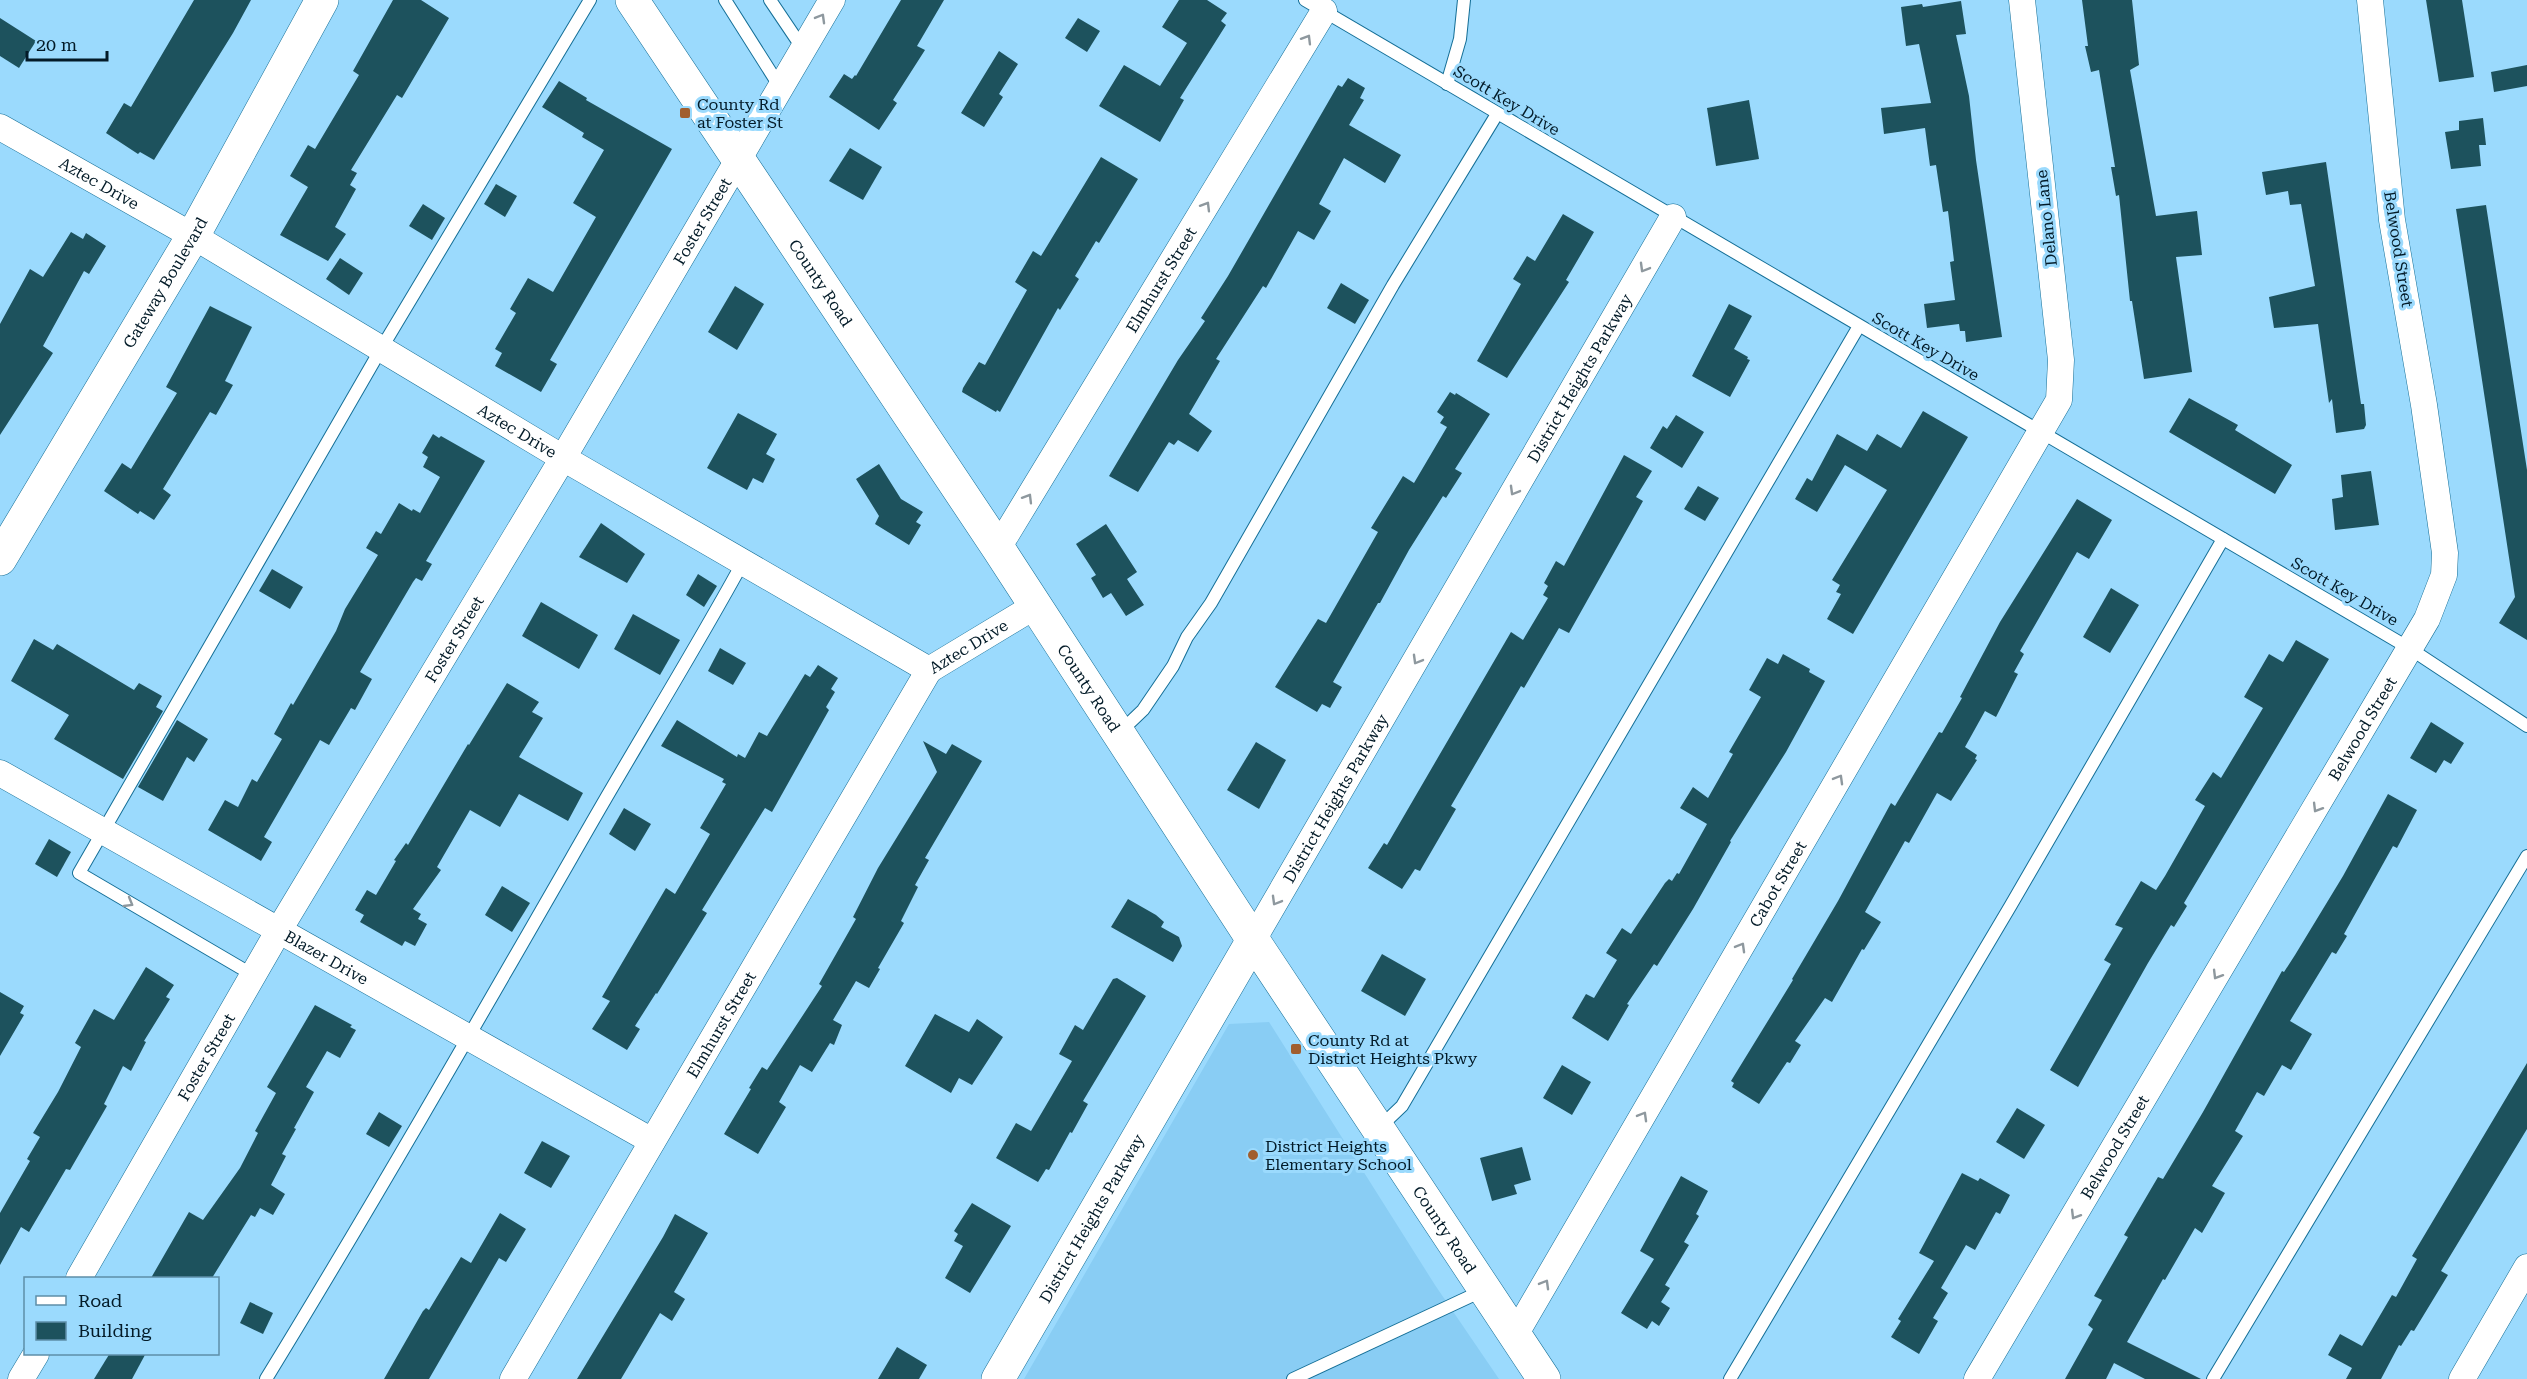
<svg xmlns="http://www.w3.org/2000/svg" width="2527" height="1379" viewBox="0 0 2527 1379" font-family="'Roboto Serif',serif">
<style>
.built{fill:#89cdf4}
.building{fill:#1d525d}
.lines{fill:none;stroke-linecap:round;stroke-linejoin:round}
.lane-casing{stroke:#156f97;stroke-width:14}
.street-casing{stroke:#156f97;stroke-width:27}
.secondary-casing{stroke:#156f97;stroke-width:34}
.lane{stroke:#fff;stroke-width:12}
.street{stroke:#fff;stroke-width:26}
.secondary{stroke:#fff;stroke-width:33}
.oneway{stroke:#8e989e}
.poi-dot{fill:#a15e2e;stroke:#9bdafd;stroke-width:2}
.labels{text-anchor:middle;stroke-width:6;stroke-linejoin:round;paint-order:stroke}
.street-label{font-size:16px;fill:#031b28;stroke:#9bdafd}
.poi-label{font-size:16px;fill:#031b28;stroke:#9bdafd;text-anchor:start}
</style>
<rect width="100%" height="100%" fill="#9bdafd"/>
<!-- built -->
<path class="built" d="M1269,1022l166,263 64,94h-475l205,-355z"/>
<!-- building -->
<g class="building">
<path d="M194,0h57l-18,33 -79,127 -14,-8 -2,2 -32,-21 18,-30 7,4z"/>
<path d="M393,0h28l28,18 -47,80 -5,-3 -46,75 6,3 -7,12 6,4 -21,38 11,7 -18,27 -48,-26 28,-48 -18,-11 18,-31 7,4 44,-74 -6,-4z"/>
<path d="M901,0h43l-27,46 8,4 -32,50 4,3 -18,27 -50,-33 15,-23 8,5 3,-4 1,1z"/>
<path d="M1179,0h28l20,13 -6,8 5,4 -46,73 4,2 -24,42 -61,-36 25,-41 36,21 27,-43 -25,-16z"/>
<path d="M2082,0h50l7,65 -9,5 26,146 41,-5 5,44 -26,2 16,115 -48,7 -12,-78h-2l-11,-106 -3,1 -5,-29h4l-16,-97 -8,2 -6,-26h3z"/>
<path d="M2426,0h36l12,77 -35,5z"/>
<path d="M1961,1l5,33 -10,1 13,61 7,64 26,177 -36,5 -1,-11h-5l-1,-7 -32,4 -3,-24 31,-4 -5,-38 4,-1 -6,-50 -5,1 -7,-47 -6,1 -5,-38 -41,6 -3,-26 50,-5 -12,-59 -13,2 -5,-39 21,-3 1,3z"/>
<path d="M0,18l36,23 -17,27 -19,-12z"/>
<path d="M1078,18l22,13 -13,21 -22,-14z"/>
<path d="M999,51l19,13 -19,30 4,3 -19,30 -23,-14z"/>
<path d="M2527,65v21l-33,6 -3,-20z"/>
<path d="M1348,78l17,10 -5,10 4,2 -15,25 52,30 -16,28 -41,-25 -25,46 12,7 -17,29 -16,-9 -32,57 -3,-2 -47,73 4,2 -31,53 23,17 -14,21 -20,-12 -4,5 -5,-3 -31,50 -29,-16 69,-116 27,-39 -4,-3 27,-42 110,-191 4,2z"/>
<path d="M559,81l28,17 -1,2 86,49 -122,211 7,4 -16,28 -46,-26 7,-13 -7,-4 21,-36 -6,-4 18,-31 25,14 43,-75 -23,-14 31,-53 -22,-13 2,-4 -42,-26z"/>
<path d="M1749,100l10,59 -43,7 -9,-58z"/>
<path d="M2483,118l3,27h-7l2,21 -30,3 -6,-37 14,-2v-9z"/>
<path d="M850,148l32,19 -19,33 -34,-19z"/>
<path d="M1101,157l37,22 -39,64 -3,-2 -21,35 4,3 -19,31 -2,-2 -58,104 -3,-2 -1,2 -34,-20 1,-4 16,-26 6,3 42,-75 -12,-8 18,-31 8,5z"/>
<path d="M2326,162l35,242h3l2,21 -2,4 -28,4 -4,-34 -3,4 -11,-79 -44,4 -5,-31 46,-11 -14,-82 -11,1 -2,-14 -22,4 -4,-23z"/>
<path d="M496,184l21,12 -12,21 -21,-13z"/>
<path d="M423,204l22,14 -13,22 -23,-14z"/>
<path d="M2486,205l41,265v170l-28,-17 16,-26 -59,-388z"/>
<path d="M1563,214l31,18 -28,48 3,2 -62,96 -30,-17 44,-77 -8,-5 14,-23 8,5z"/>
<path d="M71,232l12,7 3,-6 20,13 -17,28 -5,-3 -41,75 10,7 -53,82v-111l30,-55 13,8z"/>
<path d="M340,258l23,15 -14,22 -23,-16z"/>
<path d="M1341,283l28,17 -14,24 -28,-16z"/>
<path d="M735,286l29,18 -27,46 -29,-18z"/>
<path d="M1729,304l23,12 -18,33 14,8 -1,2 3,1 -20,37 -38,-21z"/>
<path d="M210,306l42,21 -27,54 8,4 -17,30 -6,-3 -47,77 8,6 -17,25 -14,-9 -2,3 -34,-23 18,-28 9,6 46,-76 -11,-6z"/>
<path d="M1450,392l5,3 1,-2 34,21 -35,55 7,4 -16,25 -3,-2 -34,54 -29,53h-2l-45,79 9,5 -12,21 -8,-4 -5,8 -42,-25 43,-68 8,4 52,-91 -7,-4 32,-52 11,7 33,-56 -7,-4 4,-6 -7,-5z"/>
<path d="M2189,398l49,27 -3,5 57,35 -17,29 -106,-62z"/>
<path d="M1923,411l45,26 -115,197 -26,-15 14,-25 -5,-2 4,-7 -8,-5 55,-90 -42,-25 -28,47 -22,-13 12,-21 5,3 25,-47 30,17 10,-17 24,14z"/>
<path d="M738,413l39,21 -11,20 9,5 -12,24 -10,-5 -6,12 -40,-22z"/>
<path d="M1676,415l28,17 -22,36 -32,-20 13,-22 4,3z"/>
<path d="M433,434l6,4 2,-2 44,25 -59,100 6,3 -10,17 -6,-3 -3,4 -53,90 12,7 -17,31 -4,-2 -22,37 -9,-5 -45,78 -11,19 8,5 -11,19 -53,-31 17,-30 13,7 14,-28 5,3 25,-43 -8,-5 17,-31 2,2 43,-74 9,-22 33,-54 -12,-7 10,-17 5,3 18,-31 13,8 1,-2 7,4 20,-36 -17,-10 5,-10 -6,-4z"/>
<path d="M1624,455l28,16 -16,26 7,4 -74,132 -10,-5 -35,60 -3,-2 -70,120 5,3 -36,62 -5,-2 -13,20 -34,-21 16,-25 3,2 124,-213 12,8 25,-42 -5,-3 5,-9 -4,-3 12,-22 8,5z"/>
<path d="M879,464l22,35 22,13 -7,10 5,3 -12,20 -34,-21 4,-8 -23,-37z"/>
<path d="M2371,471l8,54 -44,5 -3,-31 11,-2 -2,-22z"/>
<path d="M1698,486l21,12 -14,23 -21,-12z"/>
<path d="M2077,499l35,21 -23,39 -12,-7 -57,99 4,3 -10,18 4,2 -22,43 -11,-6 -20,36 12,8 -2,4 2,1 -26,41 -14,-8 -28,50 -4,-2 -40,71 16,10 -17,28 -2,-1 -30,53 -7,-4 -30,43 6,4 -11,18 -3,-1 -28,42 -27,-17 2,-4 -3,-2 62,-101 -1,-1 46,-78 53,-98 4,3 44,-74 3,1 20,-35 -2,-1 40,-75z"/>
<path d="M601,523l44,31 -18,29 -48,-26z"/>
<path d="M1106,524l31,48 -10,7 17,26 -18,11 -15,-23 -8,5 -12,-20 5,-3 -20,-31z"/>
<path d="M272,569l31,18 -13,22 -31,-18z"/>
<path d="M698,574l19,12 -13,21 -18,-12z"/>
<path d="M2111,588l28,17 -29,48 -27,-16z"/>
<path d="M541,602l57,33 -19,34 -57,-33z"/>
<path d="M633,614l47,26 -20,35 -46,-26z"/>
<path d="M34,639l19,11 4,-6 77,46 5,-7 23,13 -6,11 7,4 -40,68 -69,-40 15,-24 -58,-34z"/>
<path d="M2296,640l33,19 -145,244 3,3 -13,21 -3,-2 -23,38 -70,124 -28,-17 61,-106 -7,-4 19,-32 -8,-3 26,-44 15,9 9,-14 40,-70 -10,-6 18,-28 8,6 42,-70 -19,-11 25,-43 14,8z"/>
<path d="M720,648l26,15 -13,22 -25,-14z"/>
<path d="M1783,654l27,15 -1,3 16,9 -39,71 -56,89 1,1 -38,67 -36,57 -3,-2 -27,40 2,1 -21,36 -36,-23 14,-24 8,4 23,-38 -11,-7 16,-25 9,6 34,-51 4,-4 3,2 5,-8 2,1 28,-50 -27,-16 13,-21 15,11 25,-44 -4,-2 32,-55 -12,-7 18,-32 11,6z"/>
<path d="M818,665l20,13 -7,11 4,3 -9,15 3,3 -57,102 -7,-4 -63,102 5,3 -50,81 -1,-1 -21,33 5,3 -13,21 -35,-21 18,-28 -8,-4 64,-109 9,6 35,-60 -10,-6 26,-44 -4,-2 2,-3 -63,-33 16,-26 60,37 1,-3 7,4 14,-26 8,4 38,-62 5,3z"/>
<path d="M507,683l32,19 -7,10 11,6 -24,39 64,36 -15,28 -49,-27 -19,33 -30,-17 -33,57 4,3 -28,39 8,5 -3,5 9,5 -12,22 -10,-5 -3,5 -42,-24 4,-7 -9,-5 12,-20 9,5 20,-34 -2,-1 12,-17 2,2 60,-101 1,1z"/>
<path d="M177,720l31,19 -14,23 -7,-5 -24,44 -25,-14z"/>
<path d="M2431,722l33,21 -13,21 -7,-4 -8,13 -26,-15z"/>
<path d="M923,741l23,13 6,-10 30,17 -57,97 4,2 -14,25 3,2 -17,34 3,2 -26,45 2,1 -11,19 -13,-7 -23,39 9,5 -8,20 -4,-2 -18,29 -12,-7 -21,37 7,5 -28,47 -34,-20 27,-45 -2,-1 13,-21 5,3 55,-84 -3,-2 37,-65 -3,-2 25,-49 59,-96z"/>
<path d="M1256,742l30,18 -27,49 -32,-19z"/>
<path d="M2388,794l29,16 -20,38 -4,-2 -49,88 3,2 -11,18 -4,-2 -42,69 22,13 -21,36 -9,-5 -18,31 -7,-4 -22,39 8,5 -31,50 13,7 -23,40 -7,-5 -30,52 -2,-1 -36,63 74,37h-56l-31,-16 -8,16h-41l28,-50 -5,-4 14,-25 -8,-4 34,-59 -4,-2 34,-58 5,2 40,-67 79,-141 2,1 11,-17 48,-79z"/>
<path d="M624,808l27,16 -16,27 -26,-17z"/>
<path d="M49,839l22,13 -14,25 -22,-13z"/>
<path d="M502,886l28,17 -18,29 -27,-17z"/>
<path d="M1128,899l28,16 8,7 -3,5 18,10 3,9 -9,16 -62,-35z"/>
<path d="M1382,954l44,25 -21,37 -44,-25z"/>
<path d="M146,967l28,18 -8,12 4,2 -26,42 2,1 -15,29 -8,-5 -19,38 3,2 -37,64 -4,-1 -37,63 -8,-5 -21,38v-52l30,-52 -3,-2 13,-22 -7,-4 25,-41 23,-45 -6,-4 19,-34 20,11z"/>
<path d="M1117,978l29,18 -63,105 5,3 -16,29 -2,-1 -21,38 -3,-1 -8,13 -42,-24 20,-35 15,8 41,-70 -13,-7 16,-29 8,5 30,-51z"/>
<path d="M0,992l24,14 -4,7 4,2 -24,41z"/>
<path d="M315,1005l37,20 -2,2 6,3 -16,28 -13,-7 -21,36 8,5 -20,36 2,1 -14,25 4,2 -15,29 14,9 -12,21 -13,-7 -5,9 -4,-2 -39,63h-61l38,-66 14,8 37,-52 18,-35 -3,-2 21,-38 -9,-6z"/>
<path d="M935,1014l34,18 8,-13 26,18 -31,48 -13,-7 -8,15 -46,-27z"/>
<path d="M2527,1063v66l-86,142 7,4 -34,56 -3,-1 -10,16 -2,-1 -18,34h-35l6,-11 -24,-13 12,-21 22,12 30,-51 4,2 21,-38 -5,-3z"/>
<path d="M1562,1065l29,17 -19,33 -29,-17z"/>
<path d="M2017,1108l28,17 -21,34 -28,-17z"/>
<path d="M379,1112l23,14 -13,21 -23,-13z"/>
<path d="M542,1141l28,15 -19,32 -27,-15z"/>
<path d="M1522,1147l9,33 -17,5 3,9 -25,7 -12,-43z"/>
<path d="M1962,1173l16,8 2,-3 30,17 -10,19 -4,-2 -21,38 -9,-5 -25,43 7,5 -15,25 5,3 -19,33 -28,-17 10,-16 -3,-2 36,-58 -15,-8z"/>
<path d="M1681,1176l27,15 -12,23 3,2 -15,26 5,3 -24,40 5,3 -9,14 9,6 -11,18 -7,-5 -5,8 -26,-16 33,-54 -14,-8z"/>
<path d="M972,1203l39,23 -41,67 -25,-15 18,-32 -9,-5 4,-7 -4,-3z"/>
<path d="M500,1213l26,16 -20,33 -7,-4 -70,121h-45l39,-68 3,-3 3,2 32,-53 10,6z"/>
<path d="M675,1214l33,19 -34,59 11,7 -13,22 -12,-8 -39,66h-44l86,-142z"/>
<path d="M250,1302l23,11 -10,21 -23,-11z"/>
<path d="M897,1347l30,18 -8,14h-41z"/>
<path d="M110,1353h36l-14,26h-38z"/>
</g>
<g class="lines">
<defs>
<g id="lane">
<path d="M725,0l55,87"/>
<path d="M770,0l33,49"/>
<path d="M1305,0l1104,648 118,78"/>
<path d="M1447,84l13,-45 4,-39"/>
<path d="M1119,733l24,-23 30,-44 14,-29 24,-34 182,-318 104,-171"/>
<path d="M253,975l-174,-102 302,-524 209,-349"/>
<path d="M1380,1127l22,-21 457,-780"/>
<path d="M266,1379c113,-185 221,-374 329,-562 49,-85 101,-169 148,-255"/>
<path d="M1293,1379l191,-89"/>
<path d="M1730,1379l281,-474 212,-366"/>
<path d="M2213,1379l314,-523"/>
</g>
<g id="street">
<path id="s1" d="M0,127l193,109 370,222 366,212 106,-64"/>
<path id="s2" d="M998,548l326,-537"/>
<path id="s3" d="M0,773l652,368"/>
<path id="s4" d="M1253,940l420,-723"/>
<path id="s5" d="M79,1278l200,-348 284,-472 269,-458"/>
<path id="s6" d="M1515,1335l544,-935 2,-40 -39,-360"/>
<path d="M21,1379l15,-25"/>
<path id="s7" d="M513,1379l416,-709"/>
<path id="s8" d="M1977,1379l450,-760 17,-44 1,-22 -21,-148 -32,-185 -22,-220"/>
<path d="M2462,1379l65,-112"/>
</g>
<g id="secondary">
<path id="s9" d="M632,0l366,548 255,392 291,439"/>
<path id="s10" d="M0,559l193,-323 129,-236"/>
<path id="s11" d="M998,1379l255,-439"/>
</g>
</defs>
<!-- lane casing -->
<use href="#lane" class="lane-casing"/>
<!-- street casing -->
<use href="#street" class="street-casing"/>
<!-- secondary casing -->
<use href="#secondary" class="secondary-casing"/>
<!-- lane -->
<use href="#lane" class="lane"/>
<!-- street -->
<use href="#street" class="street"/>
<!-- secondary -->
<use href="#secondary" class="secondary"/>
</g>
<!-- one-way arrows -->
<defs><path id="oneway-chevron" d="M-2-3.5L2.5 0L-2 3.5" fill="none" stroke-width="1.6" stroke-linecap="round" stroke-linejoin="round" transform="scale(1.5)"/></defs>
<g class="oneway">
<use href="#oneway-chevron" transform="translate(821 18) rotate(-60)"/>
<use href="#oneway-chevron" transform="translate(1307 39) rotate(-59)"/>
<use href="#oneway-chevron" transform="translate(1206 206) rotate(-59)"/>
<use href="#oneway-chevron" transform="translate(1644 268) rotate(120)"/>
<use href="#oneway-chevron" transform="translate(1514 491) rotate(120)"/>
<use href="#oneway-chevron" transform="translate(1028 498) rotate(-59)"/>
<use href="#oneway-chevron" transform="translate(1417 660) rotate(120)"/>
<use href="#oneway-chevron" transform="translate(1839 779) rotate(-60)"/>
<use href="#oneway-chevron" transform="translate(2317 808) rotate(121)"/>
<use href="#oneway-chevron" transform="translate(1276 901) rotate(120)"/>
<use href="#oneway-chevron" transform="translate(129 903) rotate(30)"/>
<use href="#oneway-chevron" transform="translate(1741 947) rotate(-60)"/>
<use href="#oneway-chevron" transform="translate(2217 975) rotate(121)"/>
<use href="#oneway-chevron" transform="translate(1643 1116) rotate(-60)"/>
<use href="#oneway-chevron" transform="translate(2075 1215) rotate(121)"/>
<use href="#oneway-chevron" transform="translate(1545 1284) rotate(-60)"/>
</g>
<!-- markers -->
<g class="poi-dot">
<rect x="679" y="107" width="12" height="12" rx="3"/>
<rect x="1290" y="1043" width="12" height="12" rx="3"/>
<circle cx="1253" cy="1155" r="6"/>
</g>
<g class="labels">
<!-- street labels -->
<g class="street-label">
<text transform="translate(1507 100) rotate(31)" y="6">Scott Key Drive</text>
<text dy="6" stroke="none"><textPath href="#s1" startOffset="114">Aztec Drive</textPath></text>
<text transform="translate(2046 218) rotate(-96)" y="6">Delano Lane</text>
<text dy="6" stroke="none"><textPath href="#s5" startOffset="1227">Foster Street</textPath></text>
<text transform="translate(2399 249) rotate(81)" y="6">Belwood Street</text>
<text dy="6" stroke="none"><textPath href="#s2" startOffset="314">Elmhurst Street</textPath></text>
<text dy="6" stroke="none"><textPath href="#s10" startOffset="322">Gateway Boulevard</textPath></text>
<text dy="6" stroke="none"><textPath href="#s9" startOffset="340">County Road</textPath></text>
<text transform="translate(1926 346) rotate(30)" y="6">Scott Key Drive</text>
<text dy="6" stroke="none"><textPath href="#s4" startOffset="650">District Heights Parkway</textPath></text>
<text dy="6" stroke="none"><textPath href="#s1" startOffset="600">Aztec Drive</textPath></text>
<text transform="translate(2345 591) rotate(30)" y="6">Scott Key Drive</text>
<text dy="6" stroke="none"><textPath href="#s5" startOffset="741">Foster Street</textPath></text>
<text dy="6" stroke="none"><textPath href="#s1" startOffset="1122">Aztec Drive</textPath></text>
<text dy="6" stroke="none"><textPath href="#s9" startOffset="826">County Road</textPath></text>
<text dy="6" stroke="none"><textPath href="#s8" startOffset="756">Belwood Street</textPath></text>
<text dy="6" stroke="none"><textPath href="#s4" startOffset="164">District Heights Parkway</textPath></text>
<text dy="6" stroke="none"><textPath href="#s6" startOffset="522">Cabot Street</textPath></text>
<text dy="6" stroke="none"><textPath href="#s3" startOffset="375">Blazer Drive</textPath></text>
<text dy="6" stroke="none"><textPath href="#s7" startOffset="411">Elmhurst Street</textPath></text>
<text dy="6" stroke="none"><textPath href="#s5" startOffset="255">Foster Street</textPath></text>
<text dy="6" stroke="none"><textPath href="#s8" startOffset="270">Belwood Street</textPath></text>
<text dy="6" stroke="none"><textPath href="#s11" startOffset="186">District Heights Parkway</textPath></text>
<text dy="6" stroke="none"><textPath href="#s9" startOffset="1474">County Road</textPath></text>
</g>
<!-- poi labels -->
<g class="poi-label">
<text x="697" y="110">County Rd<tspan x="697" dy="18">at Foster St</tspan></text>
<text x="1308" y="1046">County Rd at<tspan x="1308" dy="18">District Heights Pkwy</tspan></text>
<text x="1265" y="1152">District Heights<tspan x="1265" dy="18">Elementary School</tspan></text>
</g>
</g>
<!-- legend -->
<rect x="24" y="1277" width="195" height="78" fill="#9bdafd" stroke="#5e8ea8" stroke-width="1.5"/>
<rect x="36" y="1296" width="30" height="9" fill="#ffffff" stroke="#5e8ea8" stroke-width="1.5"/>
<text x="78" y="1307" font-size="18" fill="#031b28">Road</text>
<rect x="36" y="1322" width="30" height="18" fill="#1d525d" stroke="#5e8ea8" stroke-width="1.5"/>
<text x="78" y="1337" font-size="18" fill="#031b28">Building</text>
<!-- scale -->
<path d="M27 51v9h80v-9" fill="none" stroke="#031b28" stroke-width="3"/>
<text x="36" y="51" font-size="18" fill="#031b28" stroke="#9bdafd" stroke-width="4.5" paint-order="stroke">20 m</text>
</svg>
